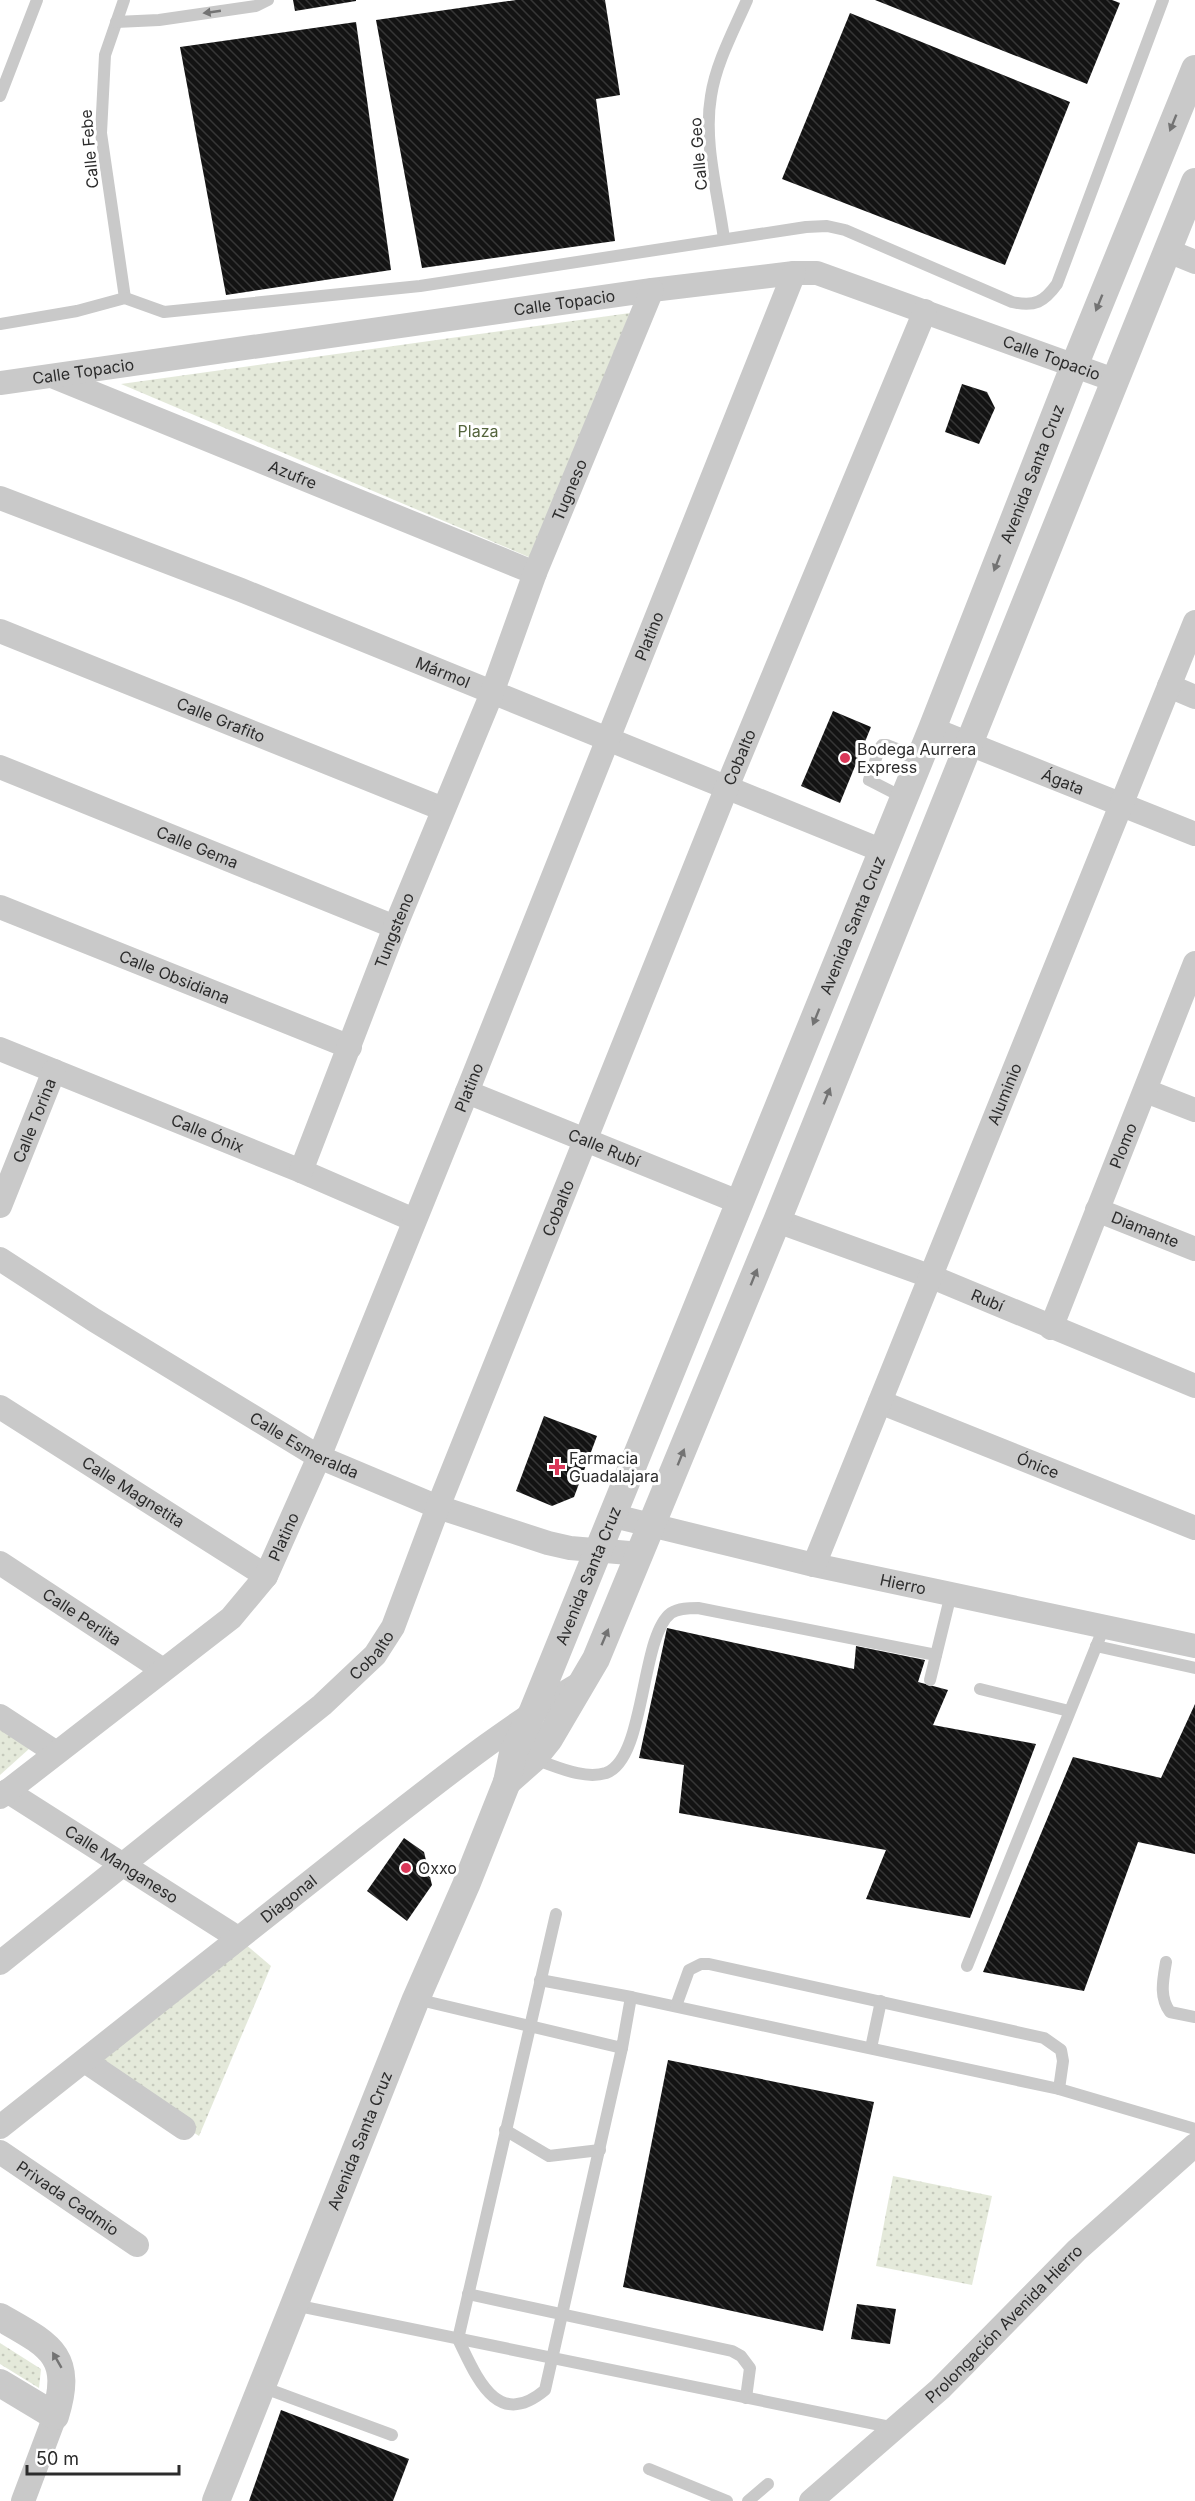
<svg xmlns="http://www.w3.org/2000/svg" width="1195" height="2501" viewBox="0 0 1195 2501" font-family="Inter,sans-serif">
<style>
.park{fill:url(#park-dots)}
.building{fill:url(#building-back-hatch)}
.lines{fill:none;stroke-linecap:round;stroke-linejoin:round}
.service{stroke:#c9c9c9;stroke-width:12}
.minor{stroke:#c9c9c9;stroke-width:24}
.tertiary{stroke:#c9c9c9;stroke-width:28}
.oneway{fill:#737373}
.poi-dot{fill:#da3758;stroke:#fff;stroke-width:2}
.labels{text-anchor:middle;stroke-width:6;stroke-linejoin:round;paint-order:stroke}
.street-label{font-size:16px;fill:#2c2c2c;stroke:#fff}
.park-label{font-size:16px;fill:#54643c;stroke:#fff}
.poi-label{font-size:16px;fill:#2c2c2c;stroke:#fff;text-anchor:start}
</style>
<defs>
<pattern id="park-dots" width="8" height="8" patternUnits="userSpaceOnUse" patternTransform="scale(1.5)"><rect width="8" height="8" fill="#e4e9da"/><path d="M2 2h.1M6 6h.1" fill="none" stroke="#c4c8bb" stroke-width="1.8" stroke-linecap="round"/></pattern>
<pattern id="building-back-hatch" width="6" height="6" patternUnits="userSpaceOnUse" patternTransform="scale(1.5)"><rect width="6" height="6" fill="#131313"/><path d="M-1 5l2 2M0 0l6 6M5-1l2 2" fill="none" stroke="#363636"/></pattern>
</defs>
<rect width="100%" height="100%" fill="#fff"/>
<!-- park -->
<g class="park">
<path d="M630,313l-99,245 -410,-174z"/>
<path d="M0,1729l30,19 -30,27z"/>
<path d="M238,1938l33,28 -72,170 -114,-75z"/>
<path d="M893,2176l99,20 -20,89 -96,-19z"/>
<path d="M0,2343l41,26 -2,19 -39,-24z"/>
</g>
<!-- building -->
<g class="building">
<path d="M293,0h63v1l-61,10z"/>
<path d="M516,0h89l15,95 -24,4 19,142 -193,27 -46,-248z"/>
<path d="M875,0h237l8,3 -33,81z"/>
<path d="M850,13l220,89 -65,163 -223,-86z"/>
<path d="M356,22l35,248 -165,25 -46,-248z"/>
<path d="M962,384l25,8 8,16 -16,36 -34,-12z"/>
<path d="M833,711l38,16 -31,76 -39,-17z"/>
<path d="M544,1416l53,20 -23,61 -22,9 -36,-15z"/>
<path d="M667,1628l187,41 2,-23 69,14 -7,22 30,8 -15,35 103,19 -66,174 -104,-19 20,-49 -207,-37 5,-48 -45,-7z"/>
<path d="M1195,1704v150l-57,-12 -54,149 -101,-19 90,-215 88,21z"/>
<path d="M404,1838l20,14 8,33 -25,36 -40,-30z"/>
<path d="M668,2060l206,42 -51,229 -200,-44z"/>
<path d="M857,2304l39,5 -6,35 -39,-5z"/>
<path d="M281,2410l128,49 -16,42h-144z"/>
</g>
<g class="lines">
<!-- service -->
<g class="service">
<path d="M124,0l-19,55 -4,78 24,165"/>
<path d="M116,22l43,-2 97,-14 12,-6"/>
<path d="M0,96l37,-96"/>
<path d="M724,239c-6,-46 -21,-97 -13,-143 5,-33 23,-66 36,-96"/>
<path d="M0,324l77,-13 48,-13 39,14 256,-26 386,-59 21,-1 18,4 167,72c23,5 32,0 45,-18l106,-284"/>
<path d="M904,798l-35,-18 10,-31 3,-4h5l33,13"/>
<path d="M1096,1646l99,22"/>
<path d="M930,1680l21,-86"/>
<path d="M980,1689l89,22"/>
<path d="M534,1759c22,7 49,21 72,14 40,-14 34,-137 65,-160 8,-5 18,-5 27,-5l238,47"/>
<path d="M556,1914l-98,425c18,36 38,92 87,51l77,-342"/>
<path d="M1166,1962c-3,18 -7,35 4,50l25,5"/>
<path d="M967,1966l137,-339"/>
<path d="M631,1997l428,92 136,40"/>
<path d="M416,1999l206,49 9,-51 -91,-17"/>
<path d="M676,2006l13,-36 12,-6h8l335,74 17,12 2,11 -4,28"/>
<path d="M871,2048l10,-47"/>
<path d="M505,2130l44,26 51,-6"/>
<path d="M468,2294l264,57 9,5 9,12 -4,30"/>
<path d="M294,2305l601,123"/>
<path d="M262,2387l130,48"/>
<path d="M649,2469l78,32"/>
<path d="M748,2501l20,-17"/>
</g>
<!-- minor -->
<g class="minor">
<path d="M1168,251l27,11"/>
<path id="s1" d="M54,377l481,196"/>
<path id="s2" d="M0,383l652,-93 142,-17h23l297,107"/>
<path id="s3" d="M0,498l241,92 642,261"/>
<path id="s4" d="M0,631l443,178"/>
<path d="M1169,686l26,11"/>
<path id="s5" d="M932,729l263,105"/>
<path id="s6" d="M0,767l395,160"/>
<path id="s7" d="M0,907l350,140"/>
<path id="s8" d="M0,1049l301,122 113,49"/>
<path d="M1146,1091l49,19"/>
<path id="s9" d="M467,1092l274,111"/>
<path id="s10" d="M301,1171l94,-244 97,-234 43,-120 117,-283"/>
<path id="s11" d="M0,1206l54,-135"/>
<path id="s12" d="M1097,1210l98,39"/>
<path id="s13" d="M777,1221l155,56 263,109"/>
<path id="s14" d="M0,1259l94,61 225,137 119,50 110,36 22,5 71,6"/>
<path id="s15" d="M1051,1328l144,-365"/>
<path id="s16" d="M880,1402l315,126"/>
<path id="s17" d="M0,1407l266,169"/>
<path id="s18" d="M614,1516l200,49 381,81"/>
<path id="s19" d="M0,1563l163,107"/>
<path id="s20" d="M814,1565l381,-943"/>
<path d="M0,1716l55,36"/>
<path id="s21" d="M7,1791l231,147"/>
<path id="s22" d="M0,1797l231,-179 35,-42 53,-119 148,-365 327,-819"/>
<path id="s23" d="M0,1963l322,-258 53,-50 18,-28 45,-120 289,-720 198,-476"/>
<path d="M85,2061l99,67"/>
<path id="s24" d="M0,2127c123,-96 244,-194 367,-290 71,-55 140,-111 217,-156"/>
<path id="s25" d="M0,2152l137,93"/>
<path d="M23,2501l32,-85"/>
<path id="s26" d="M811,2501l129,-112 137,-139 118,-105"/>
</g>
<!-- tertiary -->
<g class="tertiary">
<path d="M507,1782l26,-23 16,-20 47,-80 181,-438 418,-1039"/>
<path d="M0,2317c49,28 74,38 55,99l-55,-33"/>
<path id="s27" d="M216,2501l200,-502 50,-114 41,-103 6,-29 20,-42 399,-982 143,-365 120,-295"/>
</g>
</g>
<!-- one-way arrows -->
<defs><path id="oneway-solid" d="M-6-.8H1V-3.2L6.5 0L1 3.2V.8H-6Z" transform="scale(1.5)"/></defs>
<g class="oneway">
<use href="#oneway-solid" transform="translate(212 12) rotate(172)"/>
<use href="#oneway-solid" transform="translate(1173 123) rotate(112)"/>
<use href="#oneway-solid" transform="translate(1099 303) rotate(112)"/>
<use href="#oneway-solid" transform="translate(997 563) rotate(111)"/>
<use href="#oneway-solid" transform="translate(816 1017) rotate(112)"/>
<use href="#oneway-solid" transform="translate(827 1096) rotate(-68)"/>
<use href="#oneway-solid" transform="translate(754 1277) rotate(-68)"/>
<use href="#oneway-solid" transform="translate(681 1457) rotate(-68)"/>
<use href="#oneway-solid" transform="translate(605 1637) rotate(-67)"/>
<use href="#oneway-solid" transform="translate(57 2360) rotate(-120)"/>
</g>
<!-- markers -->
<g class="poi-dot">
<circle cx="845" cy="758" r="6"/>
<path d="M554 1458h6v6h6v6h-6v6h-6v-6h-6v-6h6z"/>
<circle cx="406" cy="1868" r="6"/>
</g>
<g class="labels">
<!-- street labels -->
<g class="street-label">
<text transform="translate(89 149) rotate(-95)" y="6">Calle Febe</text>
<text transform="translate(698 154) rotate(-95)" y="6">Calle Geo</text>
<text dy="6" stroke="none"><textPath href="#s2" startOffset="570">Calle Topacio</textPath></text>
<text dy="6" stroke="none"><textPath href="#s2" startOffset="1074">Calle Topacio</textPath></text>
<text dy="6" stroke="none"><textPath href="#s2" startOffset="84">Calle Topacio</textPath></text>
<text dy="6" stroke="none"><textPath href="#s27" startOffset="2186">Avenida Santa Cruz</textPath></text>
<text dy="6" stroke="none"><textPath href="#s1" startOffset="258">Azufre</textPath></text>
<text dy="6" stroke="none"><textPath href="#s10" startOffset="732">Tugneso</textPath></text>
<text dy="6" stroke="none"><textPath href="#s22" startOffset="1362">Platino</textPath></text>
<text dy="6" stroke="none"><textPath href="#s3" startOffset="476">Mármol</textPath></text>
<text dy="6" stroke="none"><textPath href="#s4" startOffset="238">Calle Grafito</textPath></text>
<text dy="6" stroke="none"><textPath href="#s23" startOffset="1455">Cobalto</textPath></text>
<text dy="6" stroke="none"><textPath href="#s5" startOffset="141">Ágata</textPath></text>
<text dy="6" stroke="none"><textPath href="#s6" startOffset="213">Calle Gema</textPath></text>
<text dy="6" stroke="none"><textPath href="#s27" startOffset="1700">Avenida Santa Cruz</textPath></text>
<text dy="6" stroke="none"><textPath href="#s10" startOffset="258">Tungsteno</textPath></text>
<text dy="6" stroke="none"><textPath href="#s7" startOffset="188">Calle Obsidiana</textPath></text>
<text dy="6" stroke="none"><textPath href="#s22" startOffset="876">Platino</textPath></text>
<text dy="6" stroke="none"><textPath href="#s20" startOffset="508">Aluminio</textPath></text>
<text dy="6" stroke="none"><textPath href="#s11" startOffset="92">Calle Torina</textPath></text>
<text dy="6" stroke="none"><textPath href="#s8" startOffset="224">Calle Ónix</textPath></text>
<text dy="6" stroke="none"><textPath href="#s15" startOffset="196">Plomo</textPath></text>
<text dy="6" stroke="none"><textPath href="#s9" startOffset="148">Calle Rubí</textPath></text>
<text dy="6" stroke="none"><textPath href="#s23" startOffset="969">Cobalto</textPath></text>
<text dy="6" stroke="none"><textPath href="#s12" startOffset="52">Diamante</textPath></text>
<text dy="6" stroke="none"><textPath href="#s13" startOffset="225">Rubí</textPath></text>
<text dy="6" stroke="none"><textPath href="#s14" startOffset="357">Calle Esmeralda</textPath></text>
<text dy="6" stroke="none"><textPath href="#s16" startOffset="170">Ónice</textPath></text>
<text dy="6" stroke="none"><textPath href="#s17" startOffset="158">Calle Magnetita</textPath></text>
<text dy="6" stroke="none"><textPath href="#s22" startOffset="390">Platino</textPath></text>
<text dy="6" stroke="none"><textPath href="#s27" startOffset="998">Avenida Santa Cruz</textPath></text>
<text dy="6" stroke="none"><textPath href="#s18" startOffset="297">Hierro</textPath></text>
<text dy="6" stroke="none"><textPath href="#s19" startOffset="98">Calle Perlita</textPath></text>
<text dy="6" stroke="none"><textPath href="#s23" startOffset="483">Cobalto</textPath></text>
<text dy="6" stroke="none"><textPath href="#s21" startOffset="136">Calle Manganeso</textPath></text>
<text dy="6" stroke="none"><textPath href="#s24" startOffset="368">Diagonal</textPath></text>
<text dy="6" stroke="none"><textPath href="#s27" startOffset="388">Avenida Santa Cruz</textPath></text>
<text dy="6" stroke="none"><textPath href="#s25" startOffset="82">Privada Cadmio</textPath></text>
<text dy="6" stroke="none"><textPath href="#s26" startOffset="262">Prolongación Avenida Hierro</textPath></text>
</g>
<!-- park labels -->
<g class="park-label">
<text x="478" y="437">Plaza</text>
</g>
<!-- poi labels -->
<g class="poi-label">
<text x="857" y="755">Bodega Aurrera<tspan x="857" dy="18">Express</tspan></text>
<text x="569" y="1464">Farmacia<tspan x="569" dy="18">Guadalajara</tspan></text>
<text x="418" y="1874">Oxxo</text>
</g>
</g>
<!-- scale -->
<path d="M27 2465v9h152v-9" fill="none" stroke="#2c2c2c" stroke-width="3"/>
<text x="36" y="2465" font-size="18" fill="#2c2c2c" stroke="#ffffff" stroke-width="4.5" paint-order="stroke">50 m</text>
</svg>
